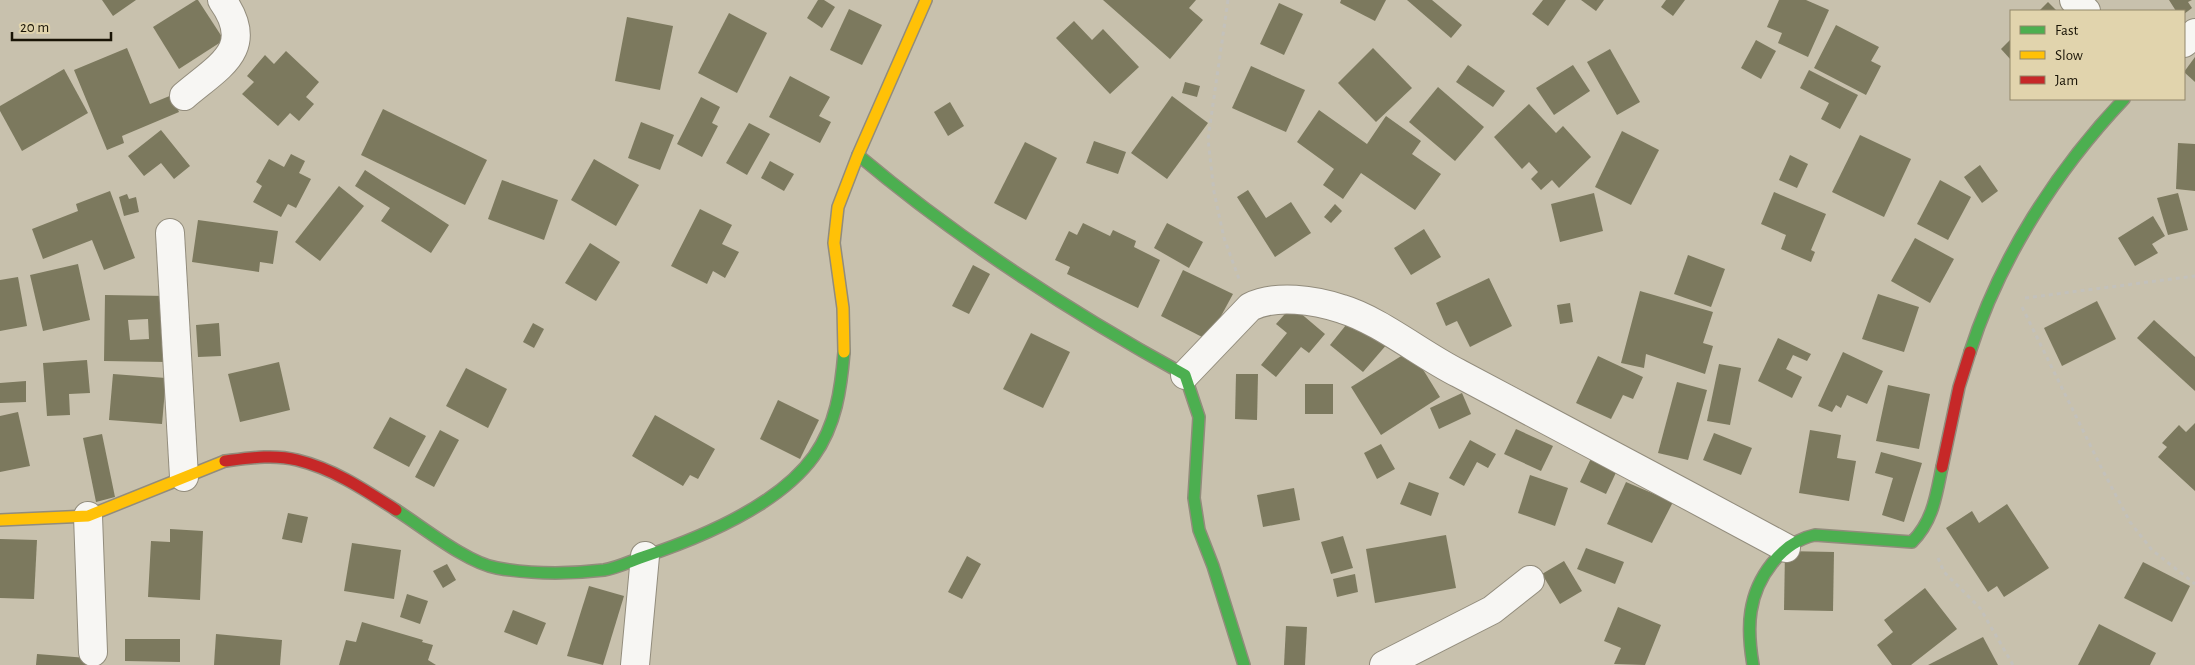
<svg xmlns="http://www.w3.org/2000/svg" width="2195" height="665" viewBox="0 0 2195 665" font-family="'Alegreya Sans',sans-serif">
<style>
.building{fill:#7c795e;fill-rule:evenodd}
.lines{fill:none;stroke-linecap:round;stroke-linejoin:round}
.street-casing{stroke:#928c7c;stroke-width:30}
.fast-casing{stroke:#928c7c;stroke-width:14}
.slow-casing{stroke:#928c7c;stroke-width:14}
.jam-casing{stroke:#928c7c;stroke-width:14}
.path{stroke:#c3c1bb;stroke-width:3;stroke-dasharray:4 4;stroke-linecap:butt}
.street{stroke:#f7f6f3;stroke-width:28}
.fast{stroke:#4caf50;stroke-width:11}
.slow{stroke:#ffc107;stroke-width:11}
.jam{stroke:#c62828;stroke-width:11}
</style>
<rect width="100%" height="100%" fill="#c8c1ad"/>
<!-- building -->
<g class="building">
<path d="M102,0h34l-23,16z"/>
<path d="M196,0h2l26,40 -45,29 -26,-42z"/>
<path d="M818,0h6l11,7 -13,21 -15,-10z"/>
<path d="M1103,0h93l-7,8 14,12 -33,39z"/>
<path d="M1341,0h45l-11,21 -35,-18z"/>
<path d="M1407,0h25l30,25 -11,13z"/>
<path d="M1543,0h23l-18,26 -16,-12z"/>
<path d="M1581,0h23l-8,11z"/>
<path d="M1666,0h19l-12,16 -12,-9z"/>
<path d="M1779,0h27l23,10 -21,47 -30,-14 4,-10 -15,-6z"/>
<path d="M2169,0h23l-4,2 4,6 -8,6v-3h-8z"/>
<path d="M2048,2l9,9h-18z"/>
<path d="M1279,3l24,11 -19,41 -24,-11z"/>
<path d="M849,9l33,16 -20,40 -32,-15z"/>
<path d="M729,13l38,20 -30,60 -39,-20z"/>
<path d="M627,17l46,9 -13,64 -45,-9z"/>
<path d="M1074,21l18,19 11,-11 36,38 -29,27 -54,-56z"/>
<path d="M1836,25l43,22 -8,14 10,5 -15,29 -52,-27z"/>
<path d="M2011,39v21l-10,-11z"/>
<path d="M1756,40l20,11 -15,28 -20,-11z"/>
<path d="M127,48l23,56 22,-9 7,17 -57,24 2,7 -17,7 -33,-80z"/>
<path d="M1373,48l39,40 -36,34 -38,-39z"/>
<path d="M1610,49l30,53 -23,13 -30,-53z"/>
<path d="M286,51l33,31 -13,15 8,7 -15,17 -9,-8 -12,13 -36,-32 12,-12 -7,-6 18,-21 9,9z"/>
<path d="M2195,57v25l-11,-10z"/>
<path d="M1468,65l37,26 -12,16 -37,-25z"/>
<path d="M1573,65l17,26 -36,24 -18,-27z"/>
<path d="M1251,66l54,24 -19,42 -54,-24z"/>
<path d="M64,69l24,44 -66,38 -22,-40v-5z"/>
<path d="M1809,70l49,25 -18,34 -19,-10 8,-16 -29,-15z"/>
<path d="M790,76l40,21 -11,19 12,6 -11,21 -51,-26z"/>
<path d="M1185,82l15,4 -3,11 -15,-4z"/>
<path d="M1438,87l46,40 -29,34 -46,-39z"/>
<path d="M1172,96l36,27 -41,56 -36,-26z"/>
<path d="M701,97l19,10 -8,16 6,3 -16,31 -25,-13z"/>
<path d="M950,102l14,24 -16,10 -14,-24z"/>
<path d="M1529,104l27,29 7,-7 28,31 -32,31 -7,-8 -11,10 -10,-11 7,-7 -9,-10 -7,7 -28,-32z"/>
<path d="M383,109l104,51 -22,45 -104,-50z"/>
<path d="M1319,110l48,34 19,-28 35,25 -9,13 29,20 -26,36 -54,-37 -18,26 -20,-14 11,-16 -37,-27z"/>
<path d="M641,122l33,13 -14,35 -32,-12z"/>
<path d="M749,123l21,11 -23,41 -21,-12z"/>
<path d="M161,130l29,36 -16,13 -13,-16 -17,13 -16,-20z"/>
<path d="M1622,131l37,19 -28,55 -36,-18z"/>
<path d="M1860,135l51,24 -27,58 -52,-25z"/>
<path d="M1094,141l32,11 -8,22 -32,-11z"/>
<path d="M1025,142l32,16 -31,62 -32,-17z"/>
<path d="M2178,143l17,1v47l-19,-2z"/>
<path d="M291,154l14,7 -6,12 12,6 -15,29 -8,-4 -7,13 -28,-15 9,-16 -6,-4 13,-23 15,8z"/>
<path d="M1790,155l18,9 -11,24 -18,-8z"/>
<path d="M594,159l45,26 -23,41 -45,-26z"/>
<path d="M770,161l24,13 -10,17 -23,-13z"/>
<path d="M1980,165l18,26 -16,12 -18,-26z"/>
<path d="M365,170l84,55 -18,28 -50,-32 9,-13 -35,-22z"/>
<path d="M502,180l56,20 -14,40 -56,-21z"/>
<path d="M1940,180l31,17 -23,43 -31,-16z"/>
<path d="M339,186l25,20 -44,55 -25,-19z"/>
<path d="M1248,190l18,28 25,-16 20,31 -36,24 -38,-60z"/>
<path d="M110,191l25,67 -31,12 -12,-30 -49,19 -11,-30 46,-18 -2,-7z"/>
<path d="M1774,192l52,22 -15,36 4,2 -4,10 -30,-13 5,-14 -25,-11z"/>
<path d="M1594,193l9,38 -43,11 -9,-38z"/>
<path d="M2178,193l10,37 -20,5 -11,-37z"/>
<path d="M127,194l2,5 7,-2 3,15 -15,4 -5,-19z"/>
<path d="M1335,204l7,7 -11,12 -7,-6z"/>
<path d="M700,209l32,16 -10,19 17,8 -14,26 -12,-7 -6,13 -36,-18z"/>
<path d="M2153,216l12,20 -13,8 6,9 -23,13 -17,-28z"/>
<path d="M198,220l80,11 -5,33 -13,-2 -1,10 -67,-10z"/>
<path d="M1083,223l27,13 3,-6 23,11 -2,6 26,13 -22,48 -71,-34 3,-7 -15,-7 14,-29 8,4z"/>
<path d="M1167,223l36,19 -14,26 -35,-20z"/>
<path d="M1424,229l17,28 -30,18 -17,-27z"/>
<path d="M1915,238l39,21 -24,44 -39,-22z"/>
<path d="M590,243l30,19 -24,39 -31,-18z"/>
<path d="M1688,255l37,14 -14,38 -37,-13z"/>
<path d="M78,264l12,56 -47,11 -13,-56z"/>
<path d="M973,265l17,9 -21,40 -17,-8z"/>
<path d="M1183,270l50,24 -25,46 -47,-24z"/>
<path d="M18,277l9,49 -27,5v-51z"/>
<path d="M1489,278l23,48 -42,21 -13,-26 -11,5 -10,-23z"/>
<path d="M1640,291l73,21 -10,31 10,3 -8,28 -59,-20 -2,14 -23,-5z"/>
<path d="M1878,294l41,13 -15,45 -42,-13z"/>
<path d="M105,295l62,1v66l-63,-1zM148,319l1,20 -19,1 -2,-20z"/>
<path d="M2097,301l19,38 -54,27 -18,-38z"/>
<path d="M1570,303l3,19 -13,2 -3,-19z"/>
<path d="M1292,306l33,28 -16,19 -8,-6 -25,30 -15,-12 26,-32 -11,-9z"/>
<path d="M1354,315l34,28 -25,29 -33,-27z"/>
<path d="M2154,320l41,37v34l-58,-53z"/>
<path d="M219,323l2,33 -23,1 -2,-32z"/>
<path d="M533,323l11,6 -10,19 -11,-6z"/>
<path d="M1031,333l39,19 -27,56 -40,-19z"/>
<path d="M1778,338l33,16 -4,7 -14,-6 -7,14 16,8 -10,21 -34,-17z"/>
<path d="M1411,350l29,47 -59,38 -30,-48z"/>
<path d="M1843,352l40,19 -16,33 -20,-9 -6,13 -5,-3 -4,7 -14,-6z"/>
<path d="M1598,356l45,21 -10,22 -10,-4 -12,24 -35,-16z"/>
<path d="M87,360l3,33 -21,1 1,21 -23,1 -4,-53z"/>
<path d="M279,362l11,48 -50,12 -12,-48z"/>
<path d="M1719,364l22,4 -11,57 -23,-4z"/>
<path d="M466,368l41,21 -19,39 -42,-22z"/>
<path d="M113,374l53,4 -4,46 -53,-4z"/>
<path d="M1236,374h22l-1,46 -22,-1z"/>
<path d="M26,381v21l-26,1v-20z"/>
<path d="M1677,382l30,8 -19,70 -30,-7z"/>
<rect x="1305" y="384" width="28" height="30"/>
<path d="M1888,385l42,9 -11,55 -43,-8z"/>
<path d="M1462,393l9,21 -32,15 -9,-21z"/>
<path d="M778,400l41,20 -19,39 -40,-20z"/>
<path d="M18,412l12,54 -30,6v-56z"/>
<path d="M655,415l60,34 -17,30 -8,-4 -7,11 -51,-30z"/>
<path d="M390,417l36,19 -17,31 -36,-19z"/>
<path d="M2195,423v68l-37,-34 9,-10 -5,-4 17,-18 7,7z"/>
<path d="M1516,429l37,17 -12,25 -37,-17z"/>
<path d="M440,430l19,10 -25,47 -19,-10z"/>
<path d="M1810,430l31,5 -4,23 19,3 -7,40 -50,-8z"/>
<path d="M1714,433l38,15 -11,27 -38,-15z"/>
<path d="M102,434l13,63 -19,5 -13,-64z"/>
<path d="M1470,440l26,14 -8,14 -11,-6 -13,24 -15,-8z"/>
<path d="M1381,444l14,25 -18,10 -13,-26z"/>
<path d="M1594,452l26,12 -14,30 -26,-12z"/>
<path d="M1881,452l41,11 -18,59 -22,-7 11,-37 -18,-5z"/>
<path d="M1530,475l38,13 -13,38 -37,-13z"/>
<path d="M1409,482l30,11 -8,23 -31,-12z"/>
<path d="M1626,482l47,20 -21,41 -45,-19z"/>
<path d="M1294,488l6,32 -37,7 -6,-32z"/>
<path d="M2007,504l42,64 -45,29 -7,-11 -9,6 -42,-64 26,-17 7,12z"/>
<path d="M288,513l20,4 -6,26 -20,-4z"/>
<path d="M170,529l33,2 -3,69 -52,-3 3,-56 19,1z"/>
<path d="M1446,535l10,53 -81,15 -9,-54z"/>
<path d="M1343,536l10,32 -22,6 -10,-32z"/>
<path d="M0,539l37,1 -3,59 -34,-1z"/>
<path d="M352,543l49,7 -7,49 -50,-8z"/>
<path d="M1586,548l38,14 -9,22 -38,-15z"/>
<path d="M1785,551l49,1 -1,59 -49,-1z"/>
<path d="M967,556l14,8 -19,35 -14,-7z"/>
<path d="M1564,561l18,30 -22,13 -18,-30z"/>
<path d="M2143,562l47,24 -18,36 -48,-24z"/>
<path d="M447,564l9,16 -13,8 -10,-17z"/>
<path d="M1355,574l3,18 -21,5 -4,-18z"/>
<path d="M589,586l35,10 -21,69 -36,-9z"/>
<path d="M1925,588l32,41 -46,36h-19l-15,-20 16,-13 -9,-12z"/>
<path d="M407,594l21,7 -8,23 -20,-7z"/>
<path d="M1618,607l43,18 -16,40 -31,-1 7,-16 -17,-7z"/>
<path d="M513,610l33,13 -9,22 -33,-13z"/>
<path d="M362,622l61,18 -1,2 11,3 -5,15 8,5h-97l7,-25 10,2z"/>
<path d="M2099,624l57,29 -6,12h-72z"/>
<path d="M1286,626l21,1 -2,38h-21z"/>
<path d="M216,634l66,6 -2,25h-66z"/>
<path d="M1983,637l15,28h-70z"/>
<path d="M125,639h55v23l-55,-1z"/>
<path d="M37,654l50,4 -1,7h-50z"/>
</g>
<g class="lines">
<defs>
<g id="street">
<path d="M2074,0l12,11"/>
<path d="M2184,43l11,-10"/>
<path d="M184,96c35,-30 73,-47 38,-96"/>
<path d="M170,233l14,244"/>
<path d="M1185,375l65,-68c26,-13 65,-7 92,2 37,11 80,46 116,64 109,58 219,116 328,175"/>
<path d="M88,516l5,136"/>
<path d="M635,665l10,-109"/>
<path d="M1384,665l108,-55 38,-30"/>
</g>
<g id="fast">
<path d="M858,155c101,85 211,156 327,220l14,42 -5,81 5,32 14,36 31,99"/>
<path d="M1970,352c30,-94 86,-181 154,-253"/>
<path d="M396,510c27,17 71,53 101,58 34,6 73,6 107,2 13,-2 27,-9 39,-13 57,-19 135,-51 171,-101 22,-31 27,-67 30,-104"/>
<path d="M1753,665c-3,-18 -5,-36 -2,-54 5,-33 30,-69 64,-76l97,7c21,-21 24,-46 30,-75"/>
</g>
<g id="slow">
<path d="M844,352l-1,-44 -9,-65 4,-36 20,-52 68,-155"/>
<path d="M0,520l88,-4 137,-55"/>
</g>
<g id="jam">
<path d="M225,461c24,-3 49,-7 72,-1 37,9 68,30 99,50"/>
<path d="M1942,467l17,-80 11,-35"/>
</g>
</defs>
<!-- street casing -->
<use href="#street" class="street-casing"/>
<!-- fast casing -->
<use href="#fast" class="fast-casing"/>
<!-- slow casing -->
<use href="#slow" class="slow-casing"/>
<!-- jam casing -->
<use href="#jam" class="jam-casing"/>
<!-- path -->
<g class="path">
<path d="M1228,0l-20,139 6,53 10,46 15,41"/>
<path d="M2025,298l170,-22"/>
<path d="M2022,307l80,162 28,53 22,28 43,34"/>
<path d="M1938,558l6,14 36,36 33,57"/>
</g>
<!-- street -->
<use href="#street" class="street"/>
<!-- fast -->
<use href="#fast" class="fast"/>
<!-- slow -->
<use href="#slow" class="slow"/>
<!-- jam -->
<use href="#jam" class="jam"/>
</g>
<!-- legend -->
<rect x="2010" y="10" width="175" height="90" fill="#e1d4ad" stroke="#91876a"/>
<rect x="2020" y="26" width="25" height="8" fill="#4caf50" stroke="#91876a"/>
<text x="2055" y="35" font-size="15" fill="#191406">Fast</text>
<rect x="2020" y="51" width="25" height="8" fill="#ffc107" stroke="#91876a"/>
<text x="2055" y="60" font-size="15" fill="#191406">Slow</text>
<rect x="2020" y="76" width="25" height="8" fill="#c62828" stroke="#91876a"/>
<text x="2055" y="85" font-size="15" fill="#191406">Jam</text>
<!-- scale -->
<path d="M12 32v8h99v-8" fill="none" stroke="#191406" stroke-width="2.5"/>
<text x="20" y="32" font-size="15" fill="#191406" stroke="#e1d4ad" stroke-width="4" paint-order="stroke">20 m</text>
</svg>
